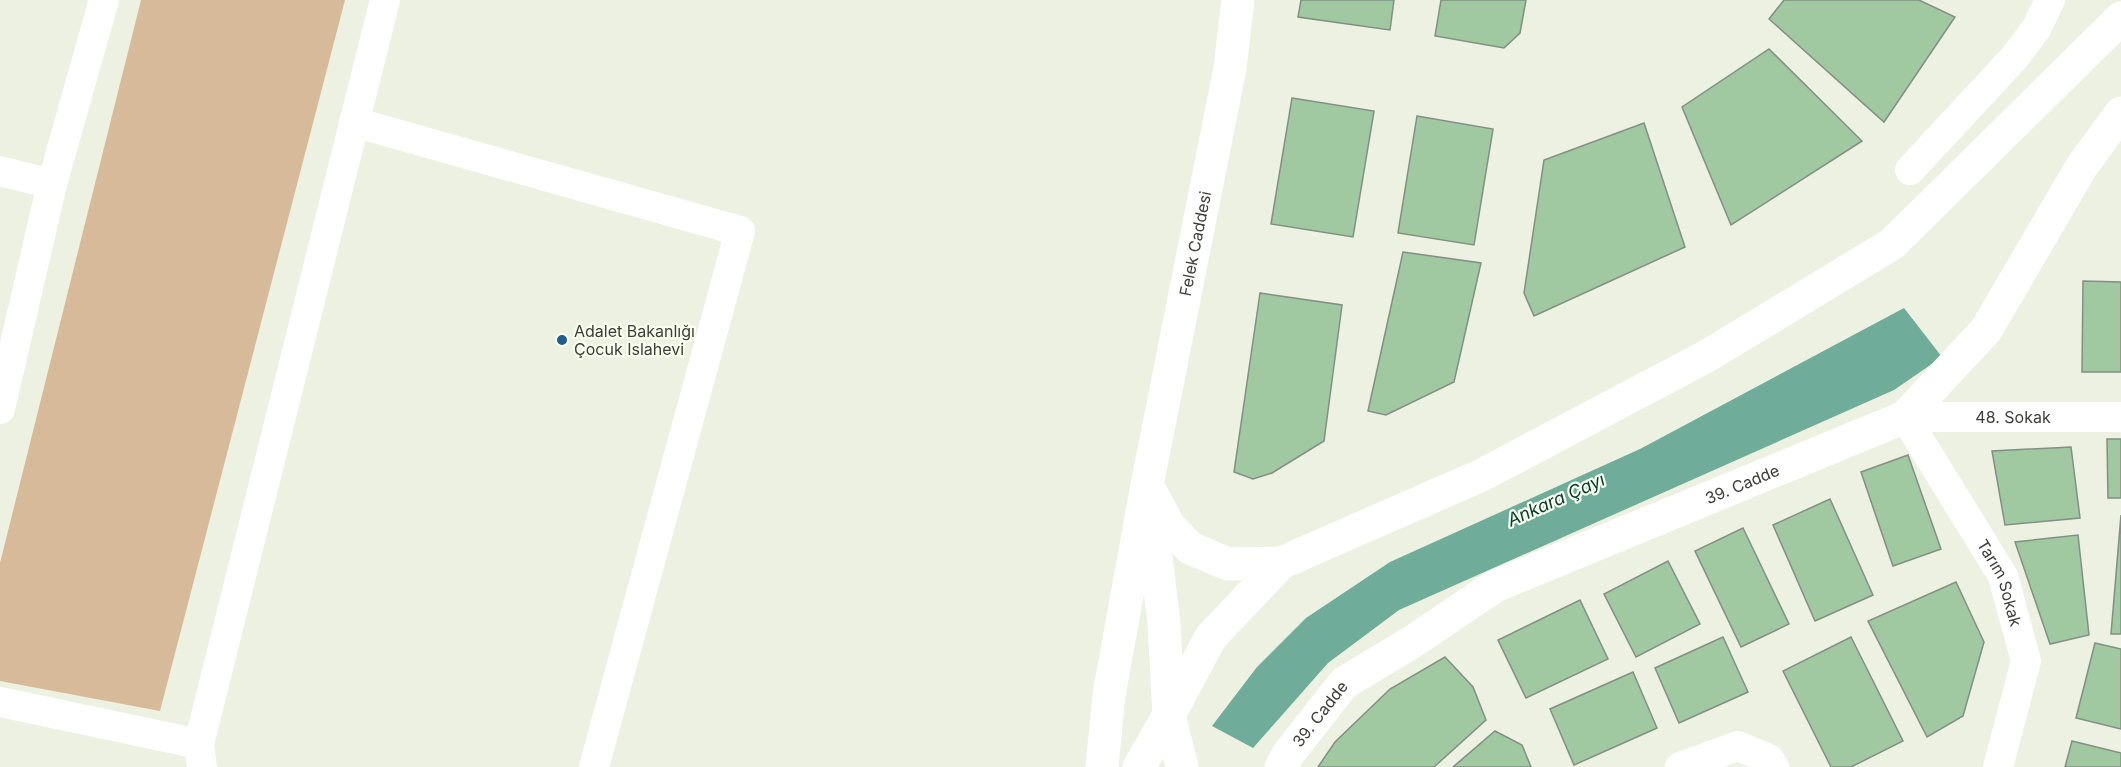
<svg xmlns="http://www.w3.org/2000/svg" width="2121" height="767" viewBox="0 0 2121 767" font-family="Inter,sans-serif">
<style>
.green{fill:#d7ba9a}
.water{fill:#6fac99}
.building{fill:#a0c9a2;stroke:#838f84;stroke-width:1.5}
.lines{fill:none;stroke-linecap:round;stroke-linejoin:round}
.minor{stroke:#fff;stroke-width:30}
.tertiary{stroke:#fff;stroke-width:33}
.secondary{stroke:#fff;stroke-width:33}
.poi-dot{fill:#1f5c93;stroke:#f9feee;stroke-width:2}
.labels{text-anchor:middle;stroke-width:4.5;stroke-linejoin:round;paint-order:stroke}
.street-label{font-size:16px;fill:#3c3e38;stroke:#f9feee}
.poi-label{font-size:16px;fill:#3c3e38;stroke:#f9feee;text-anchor:start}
.water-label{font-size:18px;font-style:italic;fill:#043d30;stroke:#f9feee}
</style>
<rect width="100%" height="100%" fill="#ecf1e1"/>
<!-- green -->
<path class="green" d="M141,0h204l-185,711 -160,-30v-118z"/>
<!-- water -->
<path class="water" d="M1904,308l38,49 -48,33 -495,220 -71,53 -75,85 -41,-22 45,-59 49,-49 84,-56 250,-113z"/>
<!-- building -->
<g class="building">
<path d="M1301,0h93l-4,30 -92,-13z"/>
<path d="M1441,0h85l-6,33 -16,15 -69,-12z"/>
<path d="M1784,0h135l36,17 -71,105 -115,-103z"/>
<path d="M1769,49l93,92 -131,84 -49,-118z"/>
<path d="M1292,98l82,13 -21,126 -82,-13z"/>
<path d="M1417,116l76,13 -19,116 -76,-12z"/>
<path d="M1644,123l41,124 -151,69 -10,-23 20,-133z"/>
<path d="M1403,252l78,11 -27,119 -68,33 -18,-4z"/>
<path d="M2083,281l38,1v90h-39z"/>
<path d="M1260,293l82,12 -18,136 -52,32 -19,6 -19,-7z"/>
<path d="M2107,439h14v59h-13z"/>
<path d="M2071,447l9,71 -75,7 -13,-74z"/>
<path d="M1908,455l33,94 -48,17 -32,-94z"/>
<path d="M1830,499l43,96 -58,26 -42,-96z"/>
<path d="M2121,515v119h-10z"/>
<path d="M1743,528l46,96 -48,23 -46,-96z"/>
<path d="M2078,535l11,100 -39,9 -35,-102z"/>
<path d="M1668,561l32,63 -64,33 -32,-63z"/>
<path d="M1956,582l28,60 -21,74 -36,21 -59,-116z"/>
<path d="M1580,600l28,59 -82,39 -28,-58z"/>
<path d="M1723,637l25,55 -69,31 -24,-55z"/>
<path d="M1851,637l52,104 -52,26h-20l-48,-96z"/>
<path d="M2095,643l26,6v80l-45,-11z"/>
<path d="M1445,657l28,30 13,33 -52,47h-116l17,-25 55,-53z"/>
<path d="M1633,672l24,56 -83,37 -24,-56z"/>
<path d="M1495,731l27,14 9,22h-78z"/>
<path d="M2072,741l49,12v14h-56z"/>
</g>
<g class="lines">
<!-- minor -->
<g class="minor">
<path d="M354,122l386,109 -146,536"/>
<path d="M1910,170l104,-112 22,-29 14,-29"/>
<path d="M0,171l52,13"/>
<path d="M0,409l52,-225 52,-184"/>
<path id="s1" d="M1905,417l98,159 23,85 -28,106"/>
<path id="s2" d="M1905,417h216"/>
<path d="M0,702l199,42"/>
<path d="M202,767l-3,-23 186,-744"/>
<path d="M1680,767l58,-21 31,13 5,8"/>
</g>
<!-- tertiary -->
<g class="tertiary">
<path d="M1152,494l17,32 21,22 38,16 53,-1"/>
<path d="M1151,517l13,106 5,92 13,52"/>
<path id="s3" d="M1102,767l7,-72 38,-210 83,-417 8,-68"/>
</g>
<!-- secondary -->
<g class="secondary">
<path d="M1139,767l30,-52 42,-78 70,-74 201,-88 225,-119 185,-112 229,-226"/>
<path id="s4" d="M1281,767l8,-14 55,-70 68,-41 83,-56 410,-169 81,-87 96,-164 39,-53"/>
</g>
</g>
<!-- markers -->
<circle class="poi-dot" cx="562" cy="340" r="6"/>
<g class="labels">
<!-- street labels -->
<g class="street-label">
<text dy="6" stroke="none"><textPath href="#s3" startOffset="532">Felek Caddesi</textPath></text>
<text dy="6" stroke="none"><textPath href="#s2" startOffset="108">48. Sokak</textPath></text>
<text dy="6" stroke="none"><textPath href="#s4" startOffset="552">39. Cadde</textPath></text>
<text dy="6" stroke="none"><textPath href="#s1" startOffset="192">Tarım Sokak</textPath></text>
<text dy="6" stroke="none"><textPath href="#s4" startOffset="66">39. Cadde</textPath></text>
</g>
<!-- poi labels -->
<g class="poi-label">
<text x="574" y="337">Adalet Bakanlığı<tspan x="574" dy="18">Çocuk Islahevi</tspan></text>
</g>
<!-- water labels -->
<g class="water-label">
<text transform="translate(1556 500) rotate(-24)" y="6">Ankara Çayı</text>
</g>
</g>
</svg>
